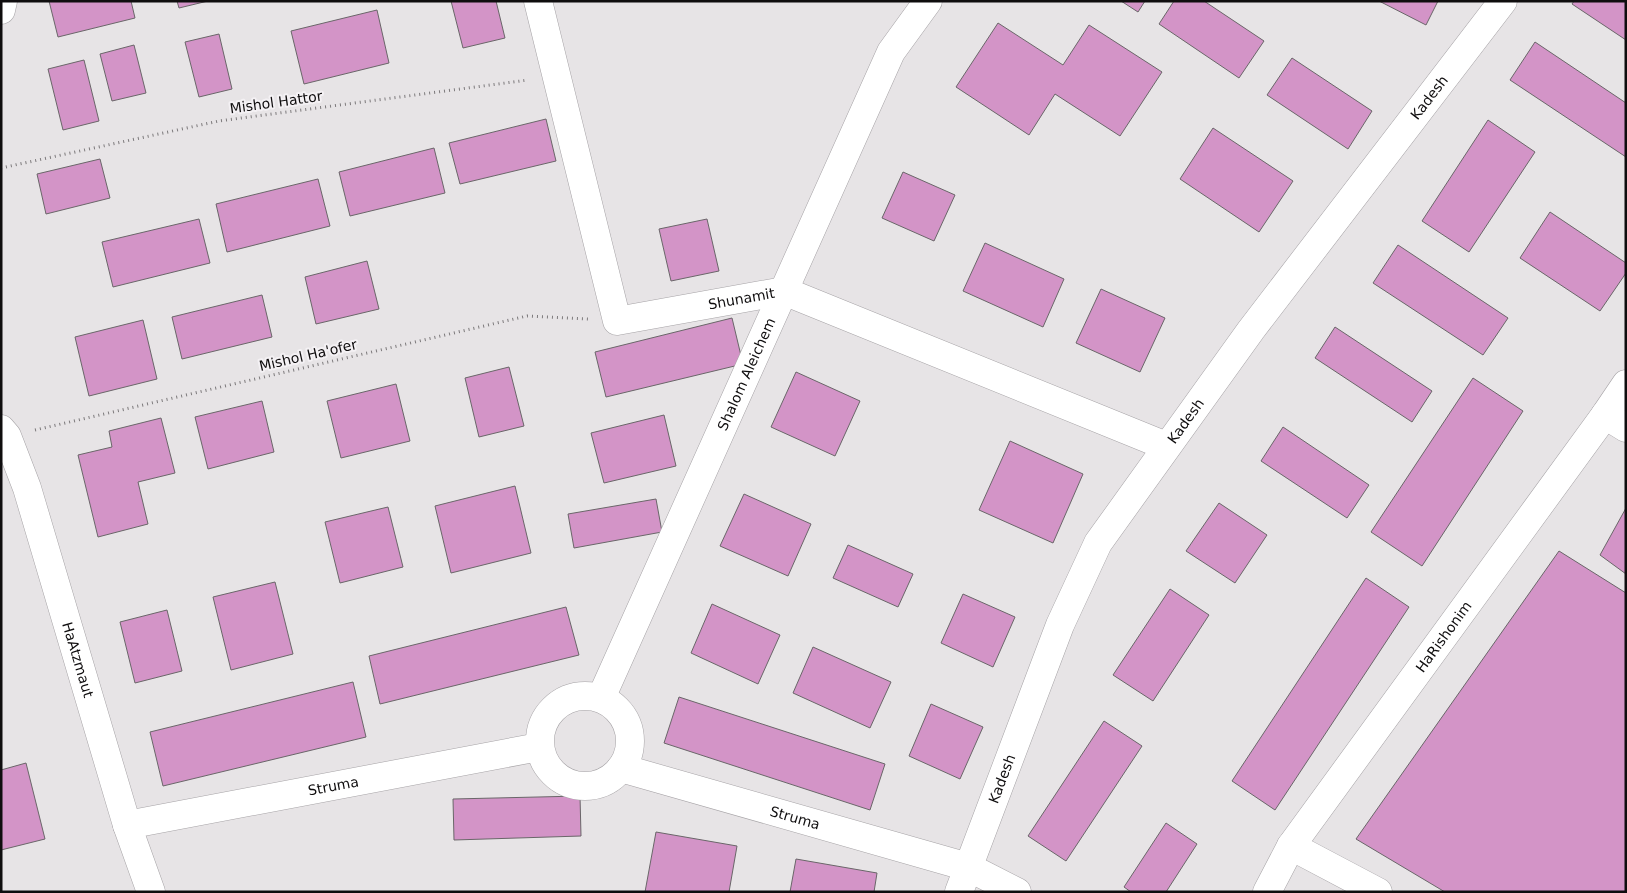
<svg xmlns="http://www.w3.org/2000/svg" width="1627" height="893" viewBox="0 0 1627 893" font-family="'DejaVu Sans',sans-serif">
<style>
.building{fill:#d394c7;stroke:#6a6669}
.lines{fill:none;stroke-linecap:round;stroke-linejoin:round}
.street-casing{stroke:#a6a3a6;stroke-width:29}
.secondary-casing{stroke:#a6a3a6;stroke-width:29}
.path{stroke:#7c797b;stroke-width:3;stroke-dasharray:1 4;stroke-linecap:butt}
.street{stroke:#fff;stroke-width:28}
.secondary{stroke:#fff;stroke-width:28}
.labels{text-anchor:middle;stroke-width:4;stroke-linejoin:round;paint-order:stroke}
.street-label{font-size:14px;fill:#0f0d0e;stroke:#f4f1f4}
</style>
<rect width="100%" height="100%" fill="#e7e4e6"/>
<!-- building -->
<g class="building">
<path d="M49,1h82l4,17 -77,19z"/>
<path d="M177,1h31l-29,7z"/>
<path d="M451,1h45l9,37 -42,10z"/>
<path d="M1121,1h24l-7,11z"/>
<path d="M1174,1h30l60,40 -25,37 -80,-54z"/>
<path d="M1379,1h59l-12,24z"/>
<path d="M1574,1h52v39l-54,-36z"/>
<path d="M377,10l12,53 -85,21 -13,-53z"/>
<path d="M998,23l65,42 26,-40 73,47 -42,64 -65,-42 -26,41 -73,-48z"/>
<path d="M219,34l13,55 -33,8 -14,-55z"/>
<path d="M1535,42l91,61v54l-116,-77z"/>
<path d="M134,45l12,48 -34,8 -12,-47z"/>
<path d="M1292,58l80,53 -24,38 -81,-54z"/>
<path d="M84,60l15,61 -36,9 -15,-61z"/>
<path d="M546,119l10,42 -96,23 -11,-41z"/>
<path d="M1488,120l47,32 -66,100 -47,-31z"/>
<path d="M1213,128l80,53 -34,51 -79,-53z"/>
<path d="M434,148l11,45 -95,23 -11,-44z"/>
<path d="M100,159l10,39 -64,16 -9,-40z"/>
<path d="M903,172l52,23 -21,46 -52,-23z"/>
<path d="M318,179l12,47 -103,26 -11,-48z"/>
<path d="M1550,212l76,51v10l-26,38 -80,-53z"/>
<path d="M199,219l11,44 -97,24 -11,-45z"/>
<path d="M707,219l12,52 -48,10 -12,-52z"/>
<path d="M985,243l79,36 -21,48 -80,-36z"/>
<path d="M1398,245l110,73 -25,37 -110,-72z"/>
<path d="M367,261l12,48 -63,15 -11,-47z"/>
<path d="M1101,289l64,29 -25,54 -64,-29z"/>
<path d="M262,295l10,42 -90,22 -10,-42z"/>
<path d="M732,318l11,46 -137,33 -11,-45z"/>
<path d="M143,320l14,59 -68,17 -14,-59z"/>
<path d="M1335,327l97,64 -20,31 -97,-64z"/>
<path d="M509,367l15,59 -45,11 -14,-59z"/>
<path d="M796,372l64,29 -25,55 -64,-29z"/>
<path d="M1473,378l50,33 -101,155 -51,-34z"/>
<path d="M396,384l14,57 -69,17 -14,-57z"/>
<path d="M262,401l12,51 -66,17 -13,-52z"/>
<path d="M664,415l12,51 -72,17 -13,-50z"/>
<path d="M161,418l14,55 -37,9 10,42 -50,13 -20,-82 34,-8 -3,-16z"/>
<path d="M1283,427l86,58 -22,33 -86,-57z"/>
<path d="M1010,441l73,33 -30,69 -74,-33z"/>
<path d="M515,486l16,67 -80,20 -16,-67z"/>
<path d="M744,494l67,30 -23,52 -68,-30z"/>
<path d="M656,499l6,33 -88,16 -6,-34z"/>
<path d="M1219,503l48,32 -32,48 -49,-32z"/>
<path d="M388,507l15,60 -63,16 -15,-61z"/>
<path d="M1626,508v66l-26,-19z"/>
<path d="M848,545l65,29 -15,33 -65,-29z"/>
<path d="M1559,551l67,42v299h-181l-89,-53z"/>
<path d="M1366,578l43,29 -134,203 -43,-29z"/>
<path d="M275,582l18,72 -62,16 -18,-73z"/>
<path d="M1170,589l39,26 -56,86 -40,-26z"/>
<path d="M963,594l52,23 -22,50 -52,-24z"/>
<path d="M712,604l68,31 -22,49 -67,-31z"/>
<path d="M566,607l13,48 -199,49 -11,-48z"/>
<path d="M167,610l15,61 -47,12 -15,-61z"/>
<path d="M813,647l78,35 -21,46 -77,-35z"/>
<path d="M353,682l13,55 -203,49 -13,-54z"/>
<path d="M679,697l206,67 -15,46 -206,-67z"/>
<path d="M931,704l52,23 -23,52 -51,-23z"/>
<path d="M1104,721l38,25 -76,115 -38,-25z"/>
<path d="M26,763l19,76 -44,11v-80z"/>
<path d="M580,796l1,40 -127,4 -1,-41z"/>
<path d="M1166,823l31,21 -31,48h-35l-7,-5z"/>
<path d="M656,832l81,14 -8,46h-84z"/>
<path d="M796,859l81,14 -3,19h-84z"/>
</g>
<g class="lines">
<defs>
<g id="street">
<path id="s1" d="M538,1l79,320 167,-30 382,155"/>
<path d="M1605,415l21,13"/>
<circle cx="585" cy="741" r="45"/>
<path id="s2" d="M601,698l290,-646 37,-51"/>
<path id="s3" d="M621,768l347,99 49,25"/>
<path id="s4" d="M127,825l412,-78"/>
<path d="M1291,846l87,46"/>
<path id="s5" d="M959,892l101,-267 38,-82 153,-213 252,-329"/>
<path id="s6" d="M1267,892l24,-46 314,-431 21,-31"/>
</g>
<g id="secondary">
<path d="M1,10l2,-9"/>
<path id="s7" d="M1,429l6,7 20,52 100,337 24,67"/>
</g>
</defs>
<!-- street casing -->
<use href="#street" class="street-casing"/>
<!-- secondary casing -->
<use href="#secondary" class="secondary-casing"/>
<!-- path -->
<g class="path">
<path d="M1,168l218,-47 309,-41"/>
<path d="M35,430l492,-114 61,3"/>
</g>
<!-- street -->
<use href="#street" class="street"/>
<!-- secondary -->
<use href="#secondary" class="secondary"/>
</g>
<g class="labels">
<!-- street labels -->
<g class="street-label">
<text dy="5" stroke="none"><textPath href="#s5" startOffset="931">Kadesh</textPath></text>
<text transform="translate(276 102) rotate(-8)" y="5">Mishol Hattor</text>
<text dy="5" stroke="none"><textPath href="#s1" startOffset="456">Shunamit</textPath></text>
<text transform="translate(308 355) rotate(-13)" y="5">Mishol Ha'ofer</text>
<text dy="5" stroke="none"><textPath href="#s2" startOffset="355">Shalom Aleichem</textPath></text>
<text dy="5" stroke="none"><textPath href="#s5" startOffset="526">Kadesh</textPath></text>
<text dy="5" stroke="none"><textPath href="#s6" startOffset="311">HaRishonim</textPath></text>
<text dy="5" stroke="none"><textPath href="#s7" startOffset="244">HaAtzmaut</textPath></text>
<text dy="5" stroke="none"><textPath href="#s5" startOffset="121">Kadesh</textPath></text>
<text dy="5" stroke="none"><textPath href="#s4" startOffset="210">Struma</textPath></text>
<text dy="5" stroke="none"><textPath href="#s3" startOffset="181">Struma</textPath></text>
</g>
</g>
<!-- border -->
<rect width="1627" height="893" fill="none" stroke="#0f0d0e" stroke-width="5"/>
</svg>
